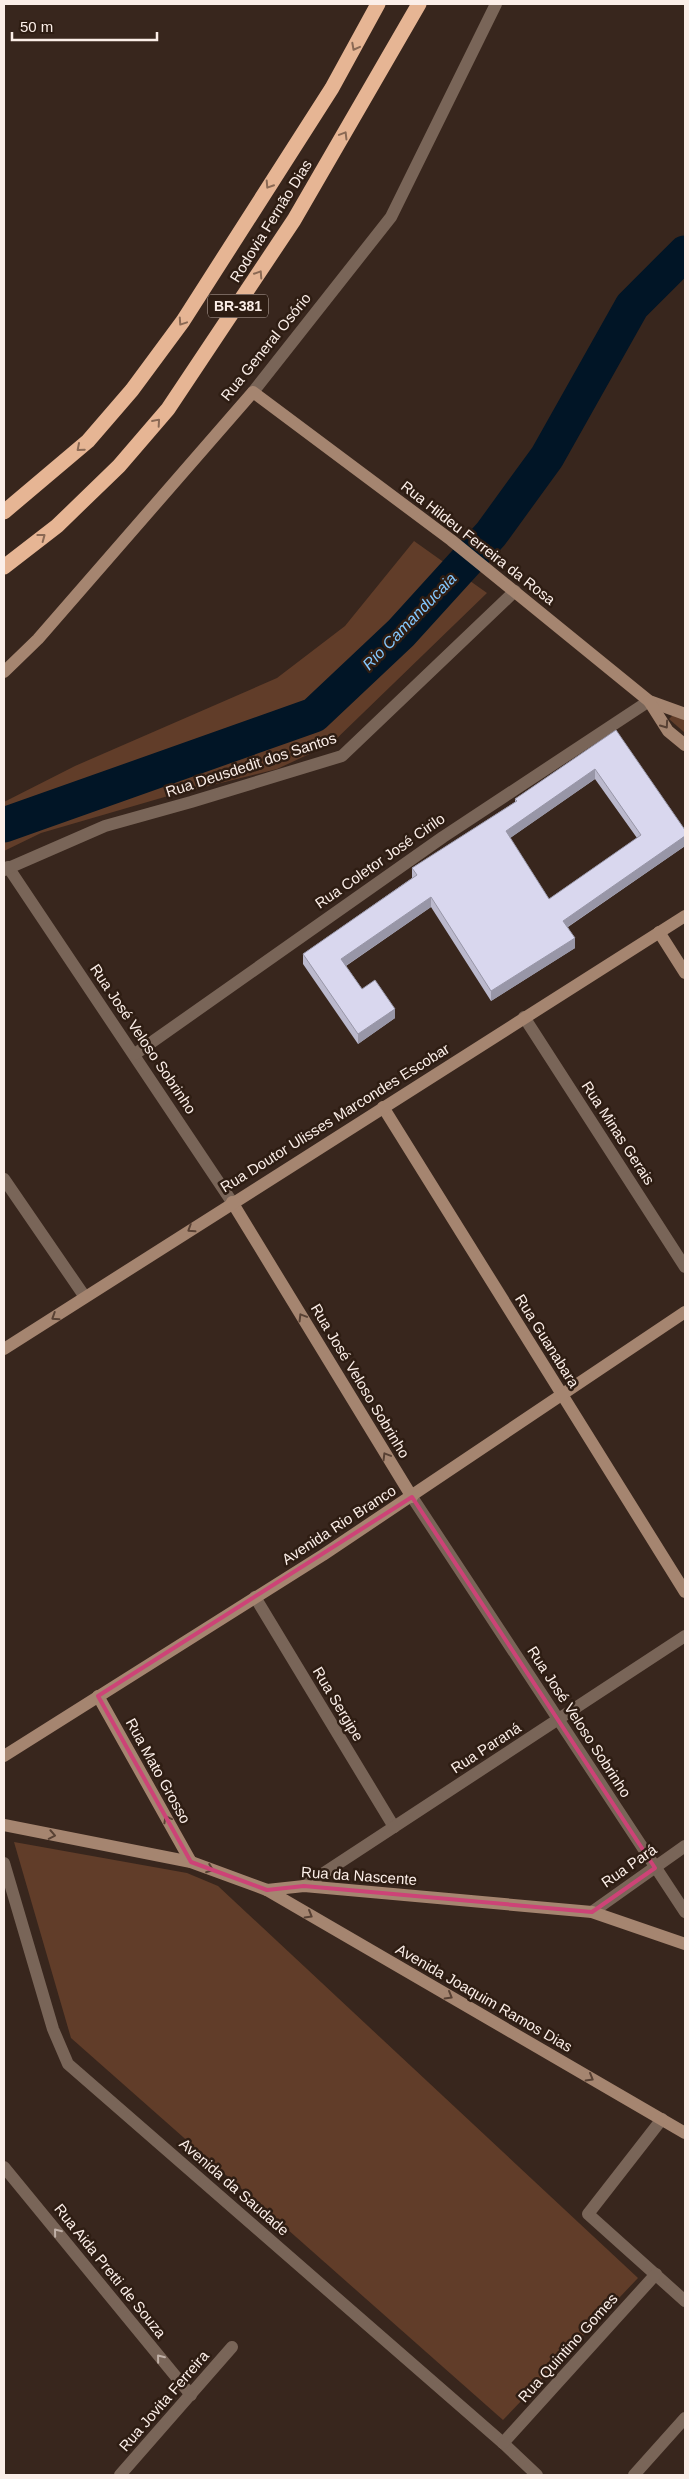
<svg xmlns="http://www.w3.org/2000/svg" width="689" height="2479" viewBox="0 0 689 2479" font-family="Arial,sans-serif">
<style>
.green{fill:#613d29}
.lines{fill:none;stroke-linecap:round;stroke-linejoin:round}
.river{stroke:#011526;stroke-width:35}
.street{stroke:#796558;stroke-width:12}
.secondary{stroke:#a58570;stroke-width:12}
.highway{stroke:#e6b594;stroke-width:15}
.wall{fill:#bbb9cd;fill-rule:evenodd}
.shaded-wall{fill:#9896a7}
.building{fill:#d9d7ee;stroke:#9896a7;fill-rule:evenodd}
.oneway{stroke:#8a6954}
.oneway2{stroke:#584134}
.oneway3{stroke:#c0b0a7}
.marked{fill:none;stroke:#cd4377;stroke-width:4;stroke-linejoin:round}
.labels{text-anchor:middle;stroke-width:5;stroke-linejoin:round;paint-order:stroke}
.shield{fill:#2e1d13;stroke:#beafa8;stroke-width:1}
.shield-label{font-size:14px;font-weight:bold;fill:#fbeee8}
.street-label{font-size:15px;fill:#fbeee8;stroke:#2e1d13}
.water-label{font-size:16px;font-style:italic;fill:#85c8fe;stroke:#2e1d13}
</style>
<rect width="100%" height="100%" fill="#38261d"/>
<!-- green -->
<g class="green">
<path d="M414,541l73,52 -156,151 -54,25 -109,27 -127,37 -37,18v-49l71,-36 202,-88 68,-52z"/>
<path d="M675,713l10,8v12l-16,-14z"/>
<path d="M14,1842l173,31 31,13 420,392 -135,142 -432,-382z"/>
</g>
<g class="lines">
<!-- river -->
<path class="river" d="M4,825l310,-110 87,-82 90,-99 56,-77 85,-151 53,-53"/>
<!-- street -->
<g class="street">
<path d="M253,392l138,-175 105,-213"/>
<path d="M8,867l224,335"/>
<path d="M4,870l101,-44 86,-24 151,-46 173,-165"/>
<path d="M524,1017l161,250"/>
<path d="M135,1054l308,-217 206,-136"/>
<path d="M4,1179l81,118"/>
<path d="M412,1497l273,415"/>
<path d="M255,1597l139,230"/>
<path d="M4,1863l49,166 15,35 435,379 34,32"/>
<path d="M304,1886l381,-250"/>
<path d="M592,1912l93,-66"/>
<path d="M662,2119l-74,95 97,87"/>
<path d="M4,2167l187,228"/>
<path d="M503,2443l153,-169"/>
<path d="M120,2475l112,-128"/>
<path d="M634,2475l51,-57"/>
</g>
<!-- secondary -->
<g class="secondary">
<path d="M4,672l34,-33 215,-247 198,148 198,161 36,13"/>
<path d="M649,701l19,30 17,14"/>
<path d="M659,932l26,41"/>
<path d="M383,1107l302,485"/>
<path d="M232,1202l180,295"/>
<path d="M4,1349l681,-433"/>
<path d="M98,1696l93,166"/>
<path d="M4,1756l319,-201 362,-243"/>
<path d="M4,1825l187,37 76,28 37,-4 288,26 93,32"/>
<path d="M267,1890l418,243"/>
</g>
<!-- highway -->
<g class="highway">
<path d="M4,512l84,-71 44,-51 51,-69 149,-233 46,-84"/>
<path d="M4,567l53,-41 62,-60 49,-57 126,-189 125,-216"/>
</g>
</g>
<!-- wall -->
<path class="wall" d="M616,730l69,116 -117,81 7,21 -84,53 -60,-94 -85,59 16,23 33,29 -37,26 -55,-80v-10l109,-76v-10l103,-66v-3zM595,779l42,59 -88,61 -39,-61z"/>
<!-- shaded-wall -->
<g class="shaded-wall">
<path d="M595,769v10l-89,62v-10z"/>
<path d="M685,836v10l-122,84v-9z"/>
<path d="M431,897v10l-90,62v-10z"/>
<path d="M575,938v10l-84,53v-10z"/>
<path d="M395,1009v9l-37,26v-10z"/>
</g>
<!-- building -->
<path class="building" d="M616,730l69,100v6l-122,85 12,17 -84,53 -60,-94 -90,62 21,30 13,-9 20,29 -37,25 -55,-80 114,-79 -5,-7 105,-67 -2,-2zM595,769l46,66 -92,64 -43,-68z"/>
<!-- one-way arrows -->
<defs><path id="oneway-chevron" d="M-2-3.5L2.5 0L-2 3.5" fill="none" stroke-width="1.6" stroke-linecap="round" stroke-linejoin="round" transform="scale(1.25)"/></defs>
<g class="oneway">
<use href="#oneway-chevron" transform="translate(355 47) rotate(118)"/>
<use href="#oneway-chevron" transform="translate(344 135) rotate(-59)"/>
<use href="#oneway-chevron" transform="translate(269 185) rotate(123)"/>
<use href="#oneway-chevron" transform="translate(259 274) rotate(-57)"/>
<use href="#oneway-chevron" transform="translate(182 322) rotate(124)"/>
<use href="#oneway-chevron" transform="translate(157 422) rotate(-49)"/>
<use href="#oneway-chevron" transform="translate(80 448) rotate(139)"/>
<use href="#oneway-chevron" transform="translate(42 537) rotate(-37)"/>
</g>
<g class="oneway2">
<use href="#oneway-chevron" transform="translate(665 725) rotate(55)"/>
<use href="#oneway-chevron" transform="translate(191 1229) rotate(147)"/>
<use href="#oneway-chevron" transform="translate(55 1317) rotate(147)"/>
<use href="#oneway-chevron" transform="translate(302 1317) rotate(-121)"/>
<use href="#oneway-chevron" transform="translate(386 1456) rotate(-121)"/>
<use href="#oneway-chevron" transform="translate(167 1819) rotate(-119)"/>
<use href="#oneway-chevron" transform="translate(52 1835) rotate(11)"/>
<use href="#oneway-chevron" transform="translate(210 1869) rotate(21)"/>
<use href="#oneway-chevron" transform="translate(309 1915) rotate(30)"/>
<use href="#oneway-chevron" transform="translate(449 1996) rotate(30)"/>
<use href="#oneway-chevron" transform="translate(590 2078) rotate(30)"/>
</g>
<g class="oneway3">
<use href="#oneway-chevron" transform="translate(57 2232) rotate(-129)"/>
<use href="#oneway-chevron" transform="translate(160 2358) rotate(-129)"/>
</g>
<!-- marked area -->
<path class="marked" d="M412,1497l243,371 -63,44 -288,-26 -37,4 -76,-28 -93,-166z"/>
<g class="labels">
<!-- shield labels -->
<rect class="shield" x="208" y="294.5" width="60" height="23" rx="4"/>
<g class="shield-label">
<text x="238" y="311">BR-381</text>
</g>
<!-- street labels -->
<g class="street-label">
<text transform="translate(271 221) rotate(-58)" y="5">Rodovia Fernão Dias</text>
<text transform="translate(266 347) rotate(-51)" y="5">Rua General Osório</text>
<text transform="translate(478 543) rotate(38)" y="5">Rua Hildeu Ferreira da Rosa</text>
<text transform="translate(251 765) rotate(-18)" y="5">Rua Deusdedit dos Santos</text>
<text transform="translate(380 861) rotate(-35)" y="5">Rua Coletor José Cirilo</text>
<text transform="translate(143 1039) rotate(56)" y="5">Rua José Veloso Sobrinho</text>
<text transform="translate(335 1118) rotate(-32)" y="5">Rua Doutor Ulisses Marcondes Escobar</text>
<text transform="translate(618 1133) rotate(57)" y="5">Rua Minas Gerais</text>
<text transform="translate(547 1341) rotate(58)" y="5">Rua Guanabara</text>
<text transform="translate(360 1381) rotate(59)" y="5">Rua José Veloso Sobrinho</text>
<text transform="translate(339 1525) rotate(-33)" y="5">Avenida Rio Branco</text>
<text transform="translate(338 1704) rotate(59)" y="5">Rua Sergipe</text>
<text transform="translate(579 1722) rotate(57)" y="5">Rua José Veloso Sobrinho</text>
<text transform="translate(486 1748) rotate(-33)" y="5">Rua Paraná</text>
<text transform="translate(158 1771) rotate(61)" y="5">Rua Mato Grosso</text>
<text transform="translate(629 1866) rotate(-35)" y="5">Rua Pará</text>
<text transform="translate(359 1876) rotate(4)" y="5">Rua da Nascente</text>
<text transform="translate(484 1998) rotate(30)" y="5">Avenida Joaquim Ramos Dias</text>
<text transform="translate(234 2187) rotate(41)" y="5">Avenida da Saudade</text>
<text transform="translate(110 2271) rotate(51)" y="5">Rua Aida Pretti de Souza</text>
<text transform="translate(568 2348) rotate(-48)" y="5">Rua Quintino Gomes</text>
<text transform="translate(164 2401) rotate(-49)" y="5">Rua Jovita Ferreira</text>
</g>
<!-- water labels -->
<g class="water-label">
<text transform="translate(409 621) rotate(-46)" y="6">Rio Camanducaia</text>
</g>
</g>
<!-- border -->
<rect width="689" height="2479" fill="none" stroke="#fbeee8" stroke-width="10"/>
<!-- scale -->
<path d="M12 32v8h145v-8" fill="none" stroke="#fbeee8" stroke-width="2.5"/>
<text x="20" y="32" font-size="15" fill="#fbeee8" stroke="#2e1d13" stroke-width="4" paint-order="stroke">50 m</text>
</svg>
